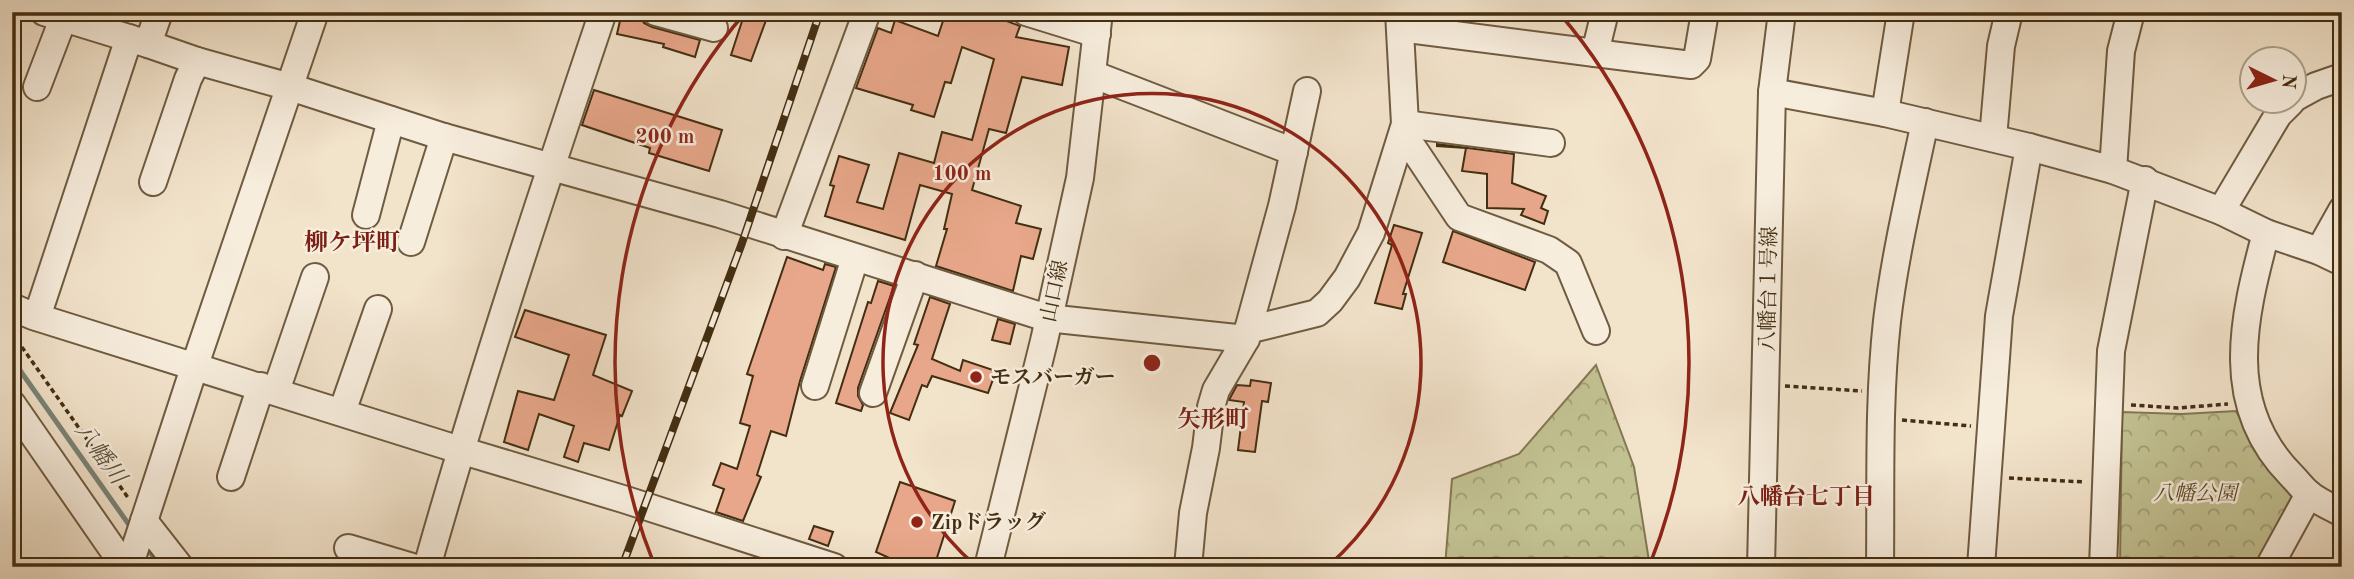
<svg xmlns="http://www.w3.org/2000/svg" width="2354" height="579" viewBox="0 0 2354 579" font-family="'Old Standard TT','Noto Serif JP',serif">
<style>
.forest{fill:url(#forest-crowns);stroke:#827852;stroke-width:2}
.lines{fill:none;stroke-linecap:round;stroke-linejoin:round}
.stream{stroke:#798479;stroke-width:5}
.building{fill:#e8a78a;stroke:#432e11;stroke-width:2}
.minor-casing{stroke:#6f5b40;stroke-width:30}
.path{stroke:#432e11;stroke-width:3.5;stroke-dasharray:5 3.5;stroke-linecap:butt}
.minor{stroke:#f7eddd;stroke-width:26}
.rail-casing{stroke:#432e11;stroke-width:8}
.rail{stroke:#f7eddd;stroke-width:5;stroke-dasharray:16;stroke-linecap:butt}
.ring{fill:none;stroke:#8f2418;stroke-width:3.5}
.poi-dot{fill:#8f2418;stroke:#f7eddd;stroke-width:2.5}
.labels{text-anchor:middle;stroke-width:5;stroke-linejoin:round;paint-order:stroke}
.street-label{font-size:21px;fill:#432e11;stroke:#f7eddd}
.poi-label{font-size:21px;font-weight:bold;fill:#432e11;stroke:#f7eddd;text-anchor:start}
.park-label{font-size:21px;font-style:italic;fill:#5c4b2b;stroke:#f7eddd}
.water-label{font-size:23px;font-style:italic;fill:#5a523c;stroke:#f7eddd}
.neighbourhood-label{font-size:23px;font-weight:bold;fill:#7a1f14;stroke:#f7eddd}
.quarter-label{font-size:24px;font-weight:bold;fill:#7a1f14;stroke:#f7eddd}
.centre{fill:#8f2418;stroke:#f7eddd;stroke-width:3.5}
.ring-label{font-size:21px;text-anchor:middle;font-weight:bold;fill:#8f2418;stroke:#f7eddd;stroke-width:5;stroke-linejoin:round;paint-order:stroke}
</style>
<defs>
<pattern id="forest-crowns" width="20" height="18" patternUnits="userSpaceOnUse" patternTransform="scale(1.75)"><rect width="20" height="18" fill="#c2c192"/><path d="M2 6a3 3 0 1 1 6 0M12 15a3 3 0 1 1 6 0" fill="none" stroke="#9f9d76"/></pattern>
</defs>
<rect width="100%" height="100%" fill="#f2e3cb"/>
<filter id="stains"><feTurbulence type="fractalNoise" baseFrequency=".00286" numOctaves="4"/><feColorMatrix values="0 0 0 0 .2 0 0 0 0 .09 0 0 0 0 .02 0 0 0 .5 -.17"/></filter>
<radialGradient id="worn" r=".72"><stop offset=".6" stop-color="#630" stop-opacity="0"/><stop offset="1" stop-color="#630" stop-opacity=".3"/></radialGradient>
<!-- forest -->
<g class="forest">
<path d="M1596,365l38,102 16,100h-205l7,-88 67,-25z"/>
<path d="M2236,411l28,53 24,28 7,10 -36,65h-139l2,-155 60,2z"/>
</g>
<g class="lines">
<!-- stream -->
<g class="stream">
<path d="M12,359l120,170"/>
<path d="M144,545l18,22"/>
</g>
</g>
<!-- building -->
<g class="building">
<path d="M622,12l19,4 3,7 8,4 48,13 -5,17 -32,-10 1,-3 -47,-10z"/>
<path d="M745,12h24l-18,49 -20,-6z"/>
<path d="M946,12h36l38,14 -4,11 53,10 -7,38 -40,-8 -16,56 -17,-4 -17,61 49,16 -5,17 25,6 -8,30 -12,-3 -8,35 -77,-25 11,-37h-3l8,-35 -32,-9 -15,55 -80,-24 9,-30 -4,-1 9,-29 30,9 -12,37 26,7 16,-56 35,10 8,-31 30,8 22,-81 -32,-12 -11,36 -6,-1 -11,35 -23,-7 2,-5 -57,-17 22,-60 13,5 4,-13 43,16z"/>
<path d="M594,90l128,40 -13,41 -60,-18 1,-5 -68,-23z"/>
<path d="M1437,144l77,10 -2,29 34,13 -5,12 7,3 -4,13 -23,-9 3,-6 -37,-1v-34l-25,-3 4,-23 -29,-2z"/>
<path d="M1394,225l28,8 -19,61h3l-4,15 -27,-6 17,-58 -4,-2z"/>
<path d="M1453,231l82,31 -10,28 -82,-28z"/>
<path d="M787,257l36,13 2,-6 11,3 -36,114 -14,55 -15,-5 -14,44 4,2 -18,44 -27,-9 8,-23 -11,-4 8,-22 16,6 13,-43 -10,-3 13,-47 -6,-2z"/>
<path d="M878,281l16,5 -36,102v8l5,9 -2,6 -25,-8 32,-101 3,1z"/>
<path d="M930,297l20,7 -18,55 28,12 3,-11 33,11 -8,22 -56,-17 -5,11 -5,-2 -13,35 -19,-7 28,-68 -4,-1z"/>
<path d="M525,310l81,25 -13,40 39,16 -10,25 -2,-1 -11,35 -25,-7 -6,19 -14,-5 10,-31 -35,-12 -11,36 -24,-8 14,-51 36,9 15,-45 -54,-18z"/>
<path d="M998,319l17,5 -5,20 -18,-4z"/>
<path d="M1251,380l20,3 -3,19 -6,-1 -7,51 -17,-2 6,-48 -15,-2 8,-15 13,1z"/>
<path d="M900,482l55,19 -21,66h-25l-33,-15z"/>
<path d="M814,526l19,6 -5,14 -19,-7z"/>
</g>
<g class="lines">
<defs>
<g id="minor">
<path d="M44,12l104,32 49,17 93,26 154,50 276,77 327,104 199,21"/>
<path d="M656,12l58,16"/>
<path d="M1026,12l71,22"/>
<path d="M1400,28l195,25 10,-41"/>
<path d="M148,44l11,-32"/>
<path d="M1595,53l96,12 6,-6 8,-47"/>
<path d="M1092,74l202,78"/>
<path d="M37,87l26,-68"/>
<path d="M1772,92l113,21 144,34 84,23 108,41 45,22 53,18 23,11"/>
<path d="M2294,98l22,-12 26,-9"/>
<path d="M1885,113l16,-101"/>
<path d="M1405,124l146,19"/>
<path d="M1993,138l8,-92 8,-34"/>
<path d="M1400,144l13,4 46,69 90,33 19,13 28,68"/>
<path d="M2113,170l8,-119 10,-39"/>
<path d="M153,182l35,-103 9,-18"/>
<path d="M2221,211l57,-96 13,-13"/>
<path d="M366,215l25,-95"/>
<path d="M2266,233c-23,86 -44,172 25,242 6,6 12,14 18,19 10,8 22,13 33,19"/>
<path d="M784,236l83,-224"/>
<path d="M411,242l33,-105"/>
<path d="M2319,251l23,-41"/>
<path d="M12,307l21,9 427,134 163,49 211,68"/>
<path d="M37,317l92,-279"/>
<path d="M1248,330l34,-124 25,-115"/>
<path d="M815,386l40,-128"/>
<path d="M276,391l39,-114"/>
<path d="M873,393l42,-118"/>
<path d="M12,404l113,163"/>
<path d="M342,412l36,-103"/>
<path d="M231,477l30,-91"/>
<path d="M144,521l36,46"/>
<path d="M348,548l64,19"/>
<path d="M129,567l66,-202 120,-353"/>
<path d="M427,567c53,-187 114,-371 176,-555"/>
<path d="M988,567l56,-226 36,-163 19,-166"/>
<path d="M1188,567l5,-54 13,-65 5,-41 5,-17 30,-51 2,-9 69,-17 13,-12 17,-23 24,-45 34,-109 -6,-112"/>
<path d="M1761,567l11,-475 10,-80"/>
<path d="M1880,567c1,-82 -2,-164 7,-246 8,-67 24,-133 38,-199"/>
<path d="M1981,567l18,-251 30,-169"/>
<path d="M2103,567l8,-216 34,-171"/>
<path d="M2269,567l40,-73"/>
</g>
</defs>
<!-- minor casing -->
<use href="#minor" class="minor-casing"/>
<!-- path -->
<g class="path">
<path d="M12,333l117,166"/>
<path d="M1785,386l77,5"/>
<path d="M2131,405l47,3 50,-4"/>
<path d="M1902,420l69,6"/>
<path d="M2009,478l76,4"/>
</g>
<!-- minor -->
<use href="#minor" class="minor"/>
<defs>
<path id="rail" d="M622,567l120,-324 78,-231"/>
</defs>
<!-- rail casing -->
<use href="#rail" class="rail-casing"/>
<!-- rail -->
<use href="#rail" class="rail"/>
</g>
<!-- distance rings -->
<g class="ring">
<path d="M976 566A269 269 0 1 1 1328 566"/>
<path d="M654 564A537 537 0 0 1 744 14M1560 14A537 537 0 0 1 1650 564"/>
</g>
<!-- markers -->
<g class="poi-dot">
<circle cx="976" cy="377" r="7"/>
<circle cx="917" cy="522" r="7"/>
</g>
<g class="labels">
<!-- street labels -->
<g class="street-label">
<text transform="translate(1768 289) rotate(-89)" y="7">八幡台１号線</text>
<text transform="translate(1054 291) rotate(-78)" y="7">山口線</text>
</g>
<!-- poi labels -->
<g class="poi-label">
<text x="990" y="384">モスバーガー</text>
<text x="931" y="529">Zipドラッグ</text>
</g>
<!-- park labels -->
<g class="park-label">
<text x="2195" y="500">八幡公園</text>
</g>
<!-- water labels -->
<g class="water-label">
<text transform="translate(101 453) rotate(54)" y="8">八幡川</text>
</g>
<!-- neighbourhood labels -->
<g class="neighbourhood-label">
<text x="1806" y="504">八幡台七丁目</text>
</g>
<!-- quarter labels -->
<g class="quarter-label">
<text x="352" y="250">柳ケ坪町</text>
<text x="1213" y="427">矢形町</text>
</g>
</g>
<circle cx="1152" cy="363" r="10" class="centre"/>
<g class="ring-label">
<text x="665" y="143">200 m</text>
<text x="962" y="180">100 m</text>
</g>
<!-- margin -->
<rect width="2354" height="579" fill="none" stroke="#f2e3cb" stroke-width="42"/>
<rect x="14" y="14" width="2326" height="551" fill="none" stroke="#432e11" stroke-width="3.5"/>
<rect x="21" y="21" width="2312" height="537" fill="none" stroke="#432e11" stroke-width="2"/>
<!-- north arrow -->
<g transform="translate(2273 80) rotate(95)"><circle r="33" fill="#f7eddd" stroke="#afa18b" stroke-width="2"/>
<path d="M0-5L12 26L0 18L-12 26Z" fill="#8f2418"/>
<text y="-10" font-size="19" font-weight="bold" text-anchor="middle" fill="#432e11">N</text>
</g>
<rect width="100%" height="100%" filter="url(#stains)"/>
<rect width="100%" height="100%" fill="url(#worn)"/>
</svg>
